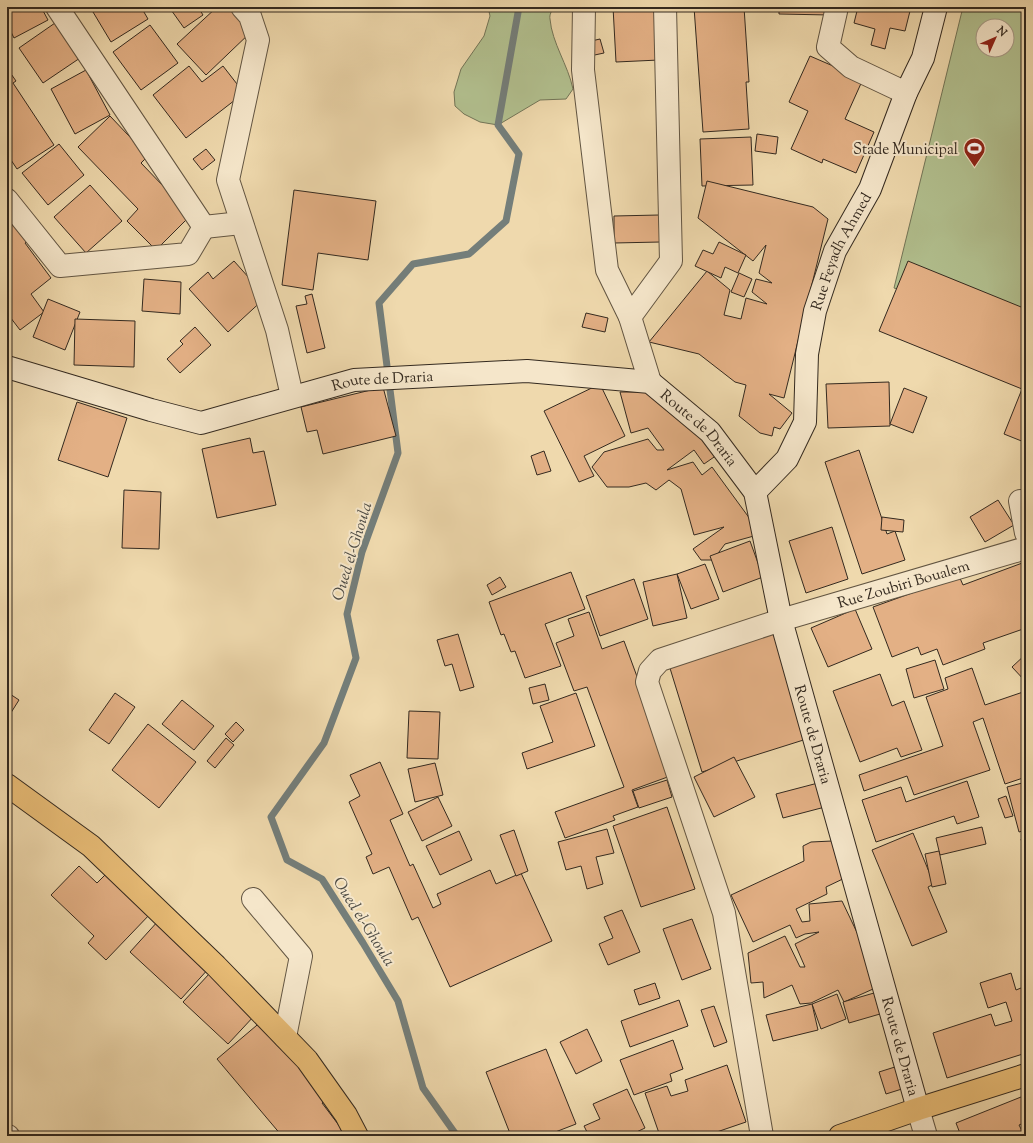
<svg xmlns="http://www.w3.org/2000/svg" width="1033" height="1143" viewBox="0 0 1033 1143" font-family="'Sorts Mill Goudy',serif">
<style>
.green{fill:#b2c08f;stroke:#727457;fill-rule:evenodd}
.lines{fill:none;stroke-linecap:round;stroke-linejoin:round}
.stream{stroke:#747e7a;stroke-width:7}
.building{fill:#e3b085;stroke:#33291f}
.street-casing{stroke:#625542;stroke-width:24}
.secondary-casing{stroke:#33291f;stroke-width:24}
.primary-casing{stroke:#33291f;stroke-width:24}
.street{stroke:#f5e6ca;stroke-width:22}
.secondary{stroke:#f5e6ca;stroke-width:22}
.primary{stroke:#e8bc76;stroke-width:22}
.labels{text-anchor:middle;stroke-width:4;stroke-linejoin:round;paint-order:stroke}
.poi-label{font-size:15px;fill:#33291f;stroke:#f5e6ca;text-anchor:end}
.street-label{font-size:15px;fill:#33291f;stroke:#f5e6ca}
.water-label{font-size:16px;font-style:italic;fill:#4e4c45;stroke:#f5e6ca}
</style>
<rect width="100%" height="100%" fill="#efd9ad"/>
<filter id="stains"><feTurbulence type="fractalNoise" baseFrequency=".005" numOctaves="4"/><feColorMatrix values="0 0 0 0 .2 0 0 0 0 .09 0 0 0 0 .02 0 0 0 .5 -.17"/></filter>
<radialGradient id="worn" r=".72"><stop offset=".6" stop-color="#630" stop-opacity="0"/><stop offset="1" stop-color="#630" stop-opacity=".3"/></radialGradient>
<!-- green -->
<g class="green">
<path d="M488,7h66c-2,3 -5,8 -4,12 2,24 18,46 23,70l-7,10 -26,1 -42,25 -18,-3 -16,-8 -9,-8 -1,-14 7,-23 23,-33 6,-20z"/>
<path d="M963,7h63v322l-132,-41zM983,26h24v24h-24z"/>
</g>
<g class="lines">
<!-- stream -->
<path class="stream" d="M457,1136l-34,-48 -25,-87 -35,-58 -41,-64 -35,-19 -16,-43 53,-74 32,-85 -9,-44 15,-62 36,-99 -19,-150 34,-39 56,-10 37,-33 13,-67 -21,-29 21,-118"/>
</g>
<!-- building -->
<g class="building">
<path d="M7,7h34l7,13 -34,18 -7,-14z"/>
<path d="M90,7h51l7,12 -37,23z"/>
<path d="M169,7h29l5,8 -19,13z"/>
<path d="M217,7h13l22,24 -46,44 -29,-31z"/>
<path d="M613,7h43l3,53 -43,2z"/>
<path d="M694,7h50l5,75h-3l3,47 -46,3z"/>
<path d="M779,7h52l-1,8 -51,-1z"/>
<path d="M858,7h53l-6,24 -15,-3 -5,21 -14,-4 4,-16 -21,-6z"/>
<path d="M55,23l25,35 -37,25 -24,-35z"/>
<path d="M150,25l28,38 -37,27 -28,-38z"/>
<path d="M600,39l4,14 -14,3 -3,-14z"/>
<path d="M810,56l53,23 -18,40 29,13 -18,41 -33,-14 -1,4 -31,-14 17,-38 -19,-9z"/>
<path d="M189,66l13,16 21,-16 21,27 -58,45 -33,-43z"/>
<path d="M7,68l9,13 -3,2 41,62 -37,24 -10,-15z"/>
<path d="M86,70l24,45 -35,19 -24,-45z"/>
<path d="M110,116l38,40 -7,7 50,52 -35,35 -29,-29 11,-12 -60,-62z"/>
<path d="M757,134l21,3 -2,17 -21,-3z"/>
<path d="M751,137l2,48 -51,1 -2,-47z"/>
<path d="M59,144l25,31 -36,30 -26,-32z"/>
<path d="M206,149l9,11 -13,10 -9,-11z"/>
<path d="M707,181l106,26 15,12 -44,179 -15,-4 23,19 -12,16 -6,-2 -2,9 -12,-3 -21,-17 7,-31 -11,-3 -36,-28 -50,-12 58,-71 23,19 -6,25 17,4 5,-21 21,6 -15,-12 4,-13 16,4 -13,-10 7,-28 -13,16 -55,-43z"/>
<path d="M90,185l32,36 -36,32 -32,-36z"/>
<path d="M294,190l82,11 -8,59 -50,-7 -5,37 -31,-5z"/>
<path d="M659,215l1,27 -46,1v-27z"/>
<path d="M7,216l27,21 -9,6 26,35 -20,16 13,18 -24,18 -13,-17z"/>
<path d="M719,242l27,13 -8,18 -13,-6 -4,11 -26,-12 8,-16 10,4z"/>
<path d="M234,261l32,36 -38,35 -39,-43 19,-17 5,7z"/>
<path d="M908,261l118,48v128l-2,5 -20,-8 18,-45 -143,-58z"/>
<path d="M739,273l13,6 -8,18 -13,-5z"/>
<path d="M144,279l37,3 -1,32 -38,-3z"/>
<path d="M312,294l13,54 -18,5 -11,-47 11,-2 -2,-8z"/>
<path d="M48,299l32,13 -15,38 -32,-13z"/>
<path d="M586,313l22,5 -3,14 -23,-5z"/>
<path d="M75,319l60,2 -1,46 -60,-2z"/>
<path d="M195,327l16,18 -31,28 -13,-14 16,-15 -3,-3z"/>
<path d="M889,382l1,44 -62,2 -2,-44z"/>
<path d="M600,384l25,52 -41,20 10,20 -15,6 -35,-71z"/>
<path d="M383,387l13,49 -73,18 -6,-24 -10,2 -6,-25z"/>
<path d="M904,388l23,9 -14,36 -23,-9z"/>
<path d="M620,392h26l54,42 17,21 -13,9 -10,-14 -27,20 26,-8 9,13 10,-8 49,67 -36,10 -12,16h-12l-8,-11 31,-22 -30,8 -13,-46 -12,-9 -13,10 -10,-7 -17,4h-22l-15,-20 12,-15 44,-13 9,11h7l-16,-22 -17,5z"/>
<path d="M77,402l50,16 -19,59 -50,-17z"/>
<path d="M250,438l3,15 11,-2 12,54 -59,13 -15,-69z"/>
<path d="M859,450l28,84 8,-3 10,29 -43,14 -37,-112z"/>
<path d="M544,451l7,20 -14,4 -6,-19z"/>
<path d="M124,490l37,2 -2,57 -37,-1z"/>
<path d="M998,500l16,25 -29,17 -15,-25z"/>
<path d="M882,517l22,3 -1,12 -22,-2z"/>
<path d="M832,527l16,52 -42,14 -17,-52z"/>
<path d="M750,541l13,36 -40,15 -13,-36z"/>
<path d="M1025,562l1,66 -43,15 2,6 -42,16 -6,-16 -16,6 -3,-8 -26,10 -19,-50 86,-31 4,9z"/>
<path d="M705,564l14,35 -28,10 -14,-35z"/>
<path d="M571,572l14,37 -40,15 16,42 -36,12 -10,-27 -4,1 -7,-18 -3,1 -12,-33z"/>
<path d="M677,574l10,44 -34,8 -10,-44z"/>
<path d="M500,577l6,10 -14,8 -5,-10z"/>
<path d="M634,579l14,40 -48,17 -14,-40z"/>
<path d="M855,609l17,40 -44,18 -17,-39z"/>
<path d="M589,612l13,37 22,-8 49,134 -41,15 6,17 -25,9 2,4 -50,18 -10,-26 69,-25 -37,-100 -13,4 -18,-48 18,-7 -6,-17z"/>
<path d="M775,618l38,119 -111,35 -37,-120z"/>
<path d="M458,634l16,53 -14,4 -8,-27 -7,2 -8,-26z"/>
<path d="M1026,654v28l-14,-15z"/>
<path d="M935,660l9,29 -30,9 -8,-29z"/>
<path d="M972,668l13,37 41,-14v86l-21,7 -22,-66 -10,4 17,48 -76,25 -7,-19 -43,15 -5,-16 84,-29 -17,-49 22,-8 -3,-11z"/>
<path d="M880,674l12,32 12,-5 18,49 -21,7 -4,-9 -37,14 -27,-71z"/>
<path d="M545,684l4,16 -16,4 -4,-16z"/>
<path d="M7,692l12,8 -12,19z"/>
<path d="M115,693l20,14 -26,37 -20,-14z"/>
<path d="M576,693l19,53 -68,23 -5,-16 31,-11 -13,-36z"/>
<path d="M182,700l32,26 -20,24 -32,-26z"/>
<path d="M409,711l31,1 -2,47 -31,-1z"/>
<path d="M236,722l8,8 -11,12 -8,-8z"/>
<path d="M148,724l48,38 -37,46 -47,-38z"/>
<path d="M226,738l8,7 -19,23 -8,-7z"/>
<path d="M734,757l21,40 -41,20 -20,-40z"/>
<path d="M380,762l23,52 -13,6 20,46 3,-2 20,44 8,-4 -4,-10 53,-24 6,14 25,-11 31,68 -102,46 -32,-70 -6,3 -23,-53 -16,7 -7,-17 6,-3 -23,-52 11,-6 -10,-21z"/>
<path d="M435,763l8,32 -28,7 -7,-33z"/>
<path d="M667,780l5,17 -33,11 -6,-17z"/>
<path d="M967,781l12,36 -22,7 -3,-8 -78,26 -14,-42 39,-13 5,15z"/>
<path d="M1026,782v48l-7,2 -12,-45z"/>
<path d="M818,783l7,24 -42,11 -7,-24z"/>
<path d="M1006,796l7,20 -8,2 -7,-19z"/>
<path d="M438,797l14,29 -30,15 -14,-29z"/>
<path d="M667,807l28,82 -54,18 -28,-81z"/>
<path d="M982,827l4,17 -46,11 -4,-17z"/>
<path d="M607,829l7,24 -18,4 7,27 -16,5 -6,-23 -15,4 -8,-28z"/>
<path d="M514,830l14,41 -12,5 -16,-41z"/>
<path d="M459,831l13,29 -32,15 -14,-29z"/>
<path d="M913,833l21,51 -6,3 19,45 -35,14 -40,-96z"/>
<path d="M1026,838v20l-5,-19z"/>
<path d="M832,841l17,35 -23,11 1,7 -31,15 6,13 8,-1 -1,-17 33,-3 40,84 -38,17 -6,-12 -27,13 -11,1 -8,-19 -28,13 -1,-16 -12,1 -3,-30 37,-17 15,31h5l-10,-23 24,-12 -14,2 -9,4 -6,-13 -37,17 -22,-47 73,-34 -1,-15 8,-4z"/>
<path d="M939,851l7,33 -14,3 -7,-33z"/>
<path d="M79,866l18,17 12,-12 43,41 -46,48 -18,-17 6,-7 -43,-41z"/>
<path d="M622,910l18,42 -32,13 -9,-21 14,-6 -9,-21z"/>
<path d="M692,919l19,50 -29,11 -19,-51z"/>
<path d="M159,920l51,47 -29,32 -51,-47z"/>
<path d="M210,973l45,42 -27,29 -45,-42z"/>
<path d="M1011,973l5,17 10,-4v67l-79,25 -14,-45 58,-19 4,12 17,-5 -6,-19 -18,6 -8,-25z"/>
<path d="M655,983l5,15 -21,7 -5,-15z"/>
<path d="M874,993l6,21 -31,9 -6,-21z"/>
<path d="M837,994l9,25 -25,10 -9,-25z"/>
<path d="M679,1000l9,26 -58,21 -9,-26z"/>
<path d="M812,1004l6,26 -45,11 -7,-26z"/>
<path d="M714,1006l13,36 -13,5 -13,-37z"/>
<path d="M263,1020l69,75 -10,8 25,33h-65l-65,-77z"/>
<path d="M587,1029l15,32 -26,13 -16,-32z"/>
<path d="M673,1040l10,29 -13,5 2,7 -38,14 -14,-35z"/>
<path d="M546,1049l30,75 -31,12 -3,-2 -4,2h-27l-25,-64z"/>
<path d="M727,1065l19,57 -41,14h-45l-15,-43 22,-7 4,10 17,-5 -3,-11z"/>
<path d="M898,1066l7,22 -19,6 -7,-22z"/>
<path d="M627,1089l18,39 -17,8h-39l-5,-10 16,-7 -7,-15z"/>
<path d="M1026,1095v27l-7,3 4,8 3,-2v5h-65l-5,-13z"/>
</g>
<g class="lines">
<defs>
<g id="street">
<path d="M242,7l8,9 8,24 -30,140 49,150 15,66"/>
<path d="M584,7l-1,63 24,200 23,47 20,65"/>
<path d="M837,7l-9,40 23,20 55,26"/>
<path d="M7,200l53,66 128,-12 16,-27 -147,-220"/>
<path d="M204,227l37,-4"/>
<path d="M630,317l41,-56 -6,-254"/>
<path d="M1020,501l6,32"/>
<path d="M253,899l48,57 -16,81"/>
<path d="M918,1109l8,27"/>
<path d="M7,1136h1"/>
<path id="s1" d="M762,1136l-38,-223 -77,-231 3,-11 10,-11 121,-40 245,-72"/>
</g>
<g id="secondary">
<path id="s2" d="M7,367l144,43 50,13 153,-43 173,-9 123,11 60,50 45,60 26,128 137,489"/>
<path id="s3" d="M755,492l32,-33 18,-37 2,-68 8,-43 20,-60 35,-62 36,-96 17,-35 13,-51"/>
</g>
<g id="primary">
<path d="M7,785l84,61 125,120 91,94 39,55 11,21"/>
<path d="M840,1136l78,-27 108,-34"/>
</g>
</defs>
<!-- street casing -->
<use href="#street" class="street-casing"/>
<!-- secondary casing -->
<use href="#secondary" class="secondary-casing"/>
<!-- primary casing -->
<use href="#primary" class="primary-casing"/>
<!-- street -->
<use href="#street" class="street"/>
<!-- secondary -->
<use href="#secondary" class="secondary"/>
<!-- primary -->
<use href="#primary" class="primary"/>
</g>
<!-- icons -->
<defs>
<symbol id="stadium-pin" viewBox="-11 -11 22 30"><path d="M0 17L-7.5 6A9.5 9.5 0 1 1 7.5 6Z" fill="#8f2418" stroke="#f5e6ca"/><path d="M0-5a6.5 5 0 1 0 0 10a6.5 5 0 1 0 0-10ZM-3.5-1.8h7v3.6h-7Z" fill="#fff"/></symbol>
</defs>
<g fill-rule="evenodd">
<use href="#stadium-pin" x="962" y="136" width="25" height="34"/>
</g>
<g class="labels">
<!-- poi labels -->
<g class="poi-label">
<text x="958" y="154">Stade Municipal</text>
</g>
<!-- street labels -->
<g class="street-label">
<text dy="5" stroke="none"><textPath href="#s3" startOffset="264">Rue Feyadh Ahmed</textPath></text>
<text dy="5" stroke="none"><textPath href="#s2" startOffset="389">Route de Draria</textPath></text>
<text dy="5" stroke="none"><textPath href="#s2" startOffset="725">Route de Draria</textPath></text>
<text dy="5" stroke="none"><textPath href="#s1" startOffset="751">Rue Zoubiri Boualem</textPath></text>
<text dy="5" stroke="none"><textPath href="#s2" startOffset="1060">Route de Draria</textPath></text>
<text dy="5" stroke="none"><textPath href="#s2" startOffset="1384">Route de Draria</textPath></text>
</g>
<!-- water labels -->
<g class="water-label">
<text transform="translate(351 551) rotate(-73)" y="6">Oued el-Ghoula</text>
<text transform="translate(365 921) rotate(58)" y="6">Oued el-Ghoula</text>
</g>
</g>
<!-- margin -->
<rect width="1033" height="1143" fill="none" stroke="#efd9ad" stroke-width="24"/>
<rect x="8" y="8" width="1017" height="1127" fill="none" stroke="#33291f" stroke-width="2"/>
<rect x="12" y="12" width="1009" height="1119" fill="none" stroke="#33291f"/>
<!-- north arrow -->
<g transform="translate(995 38) rotate(45)"><circle r="19" fill="#f5e6ca" stroke="#a79a86"/>
<path d="M0-3L7 15L0 10L-7 15Z" fill="#8f2418"/>
<text y="-6" font-size="11" font-weight="bold" text-anchor="middle" fill="#33291f">N</text>
</g>
<rect width="100%" height="100%" filter="url(#stains)"/>
<rect width="100%" height="100%" fill="url(#worn)"/>
</svg>
